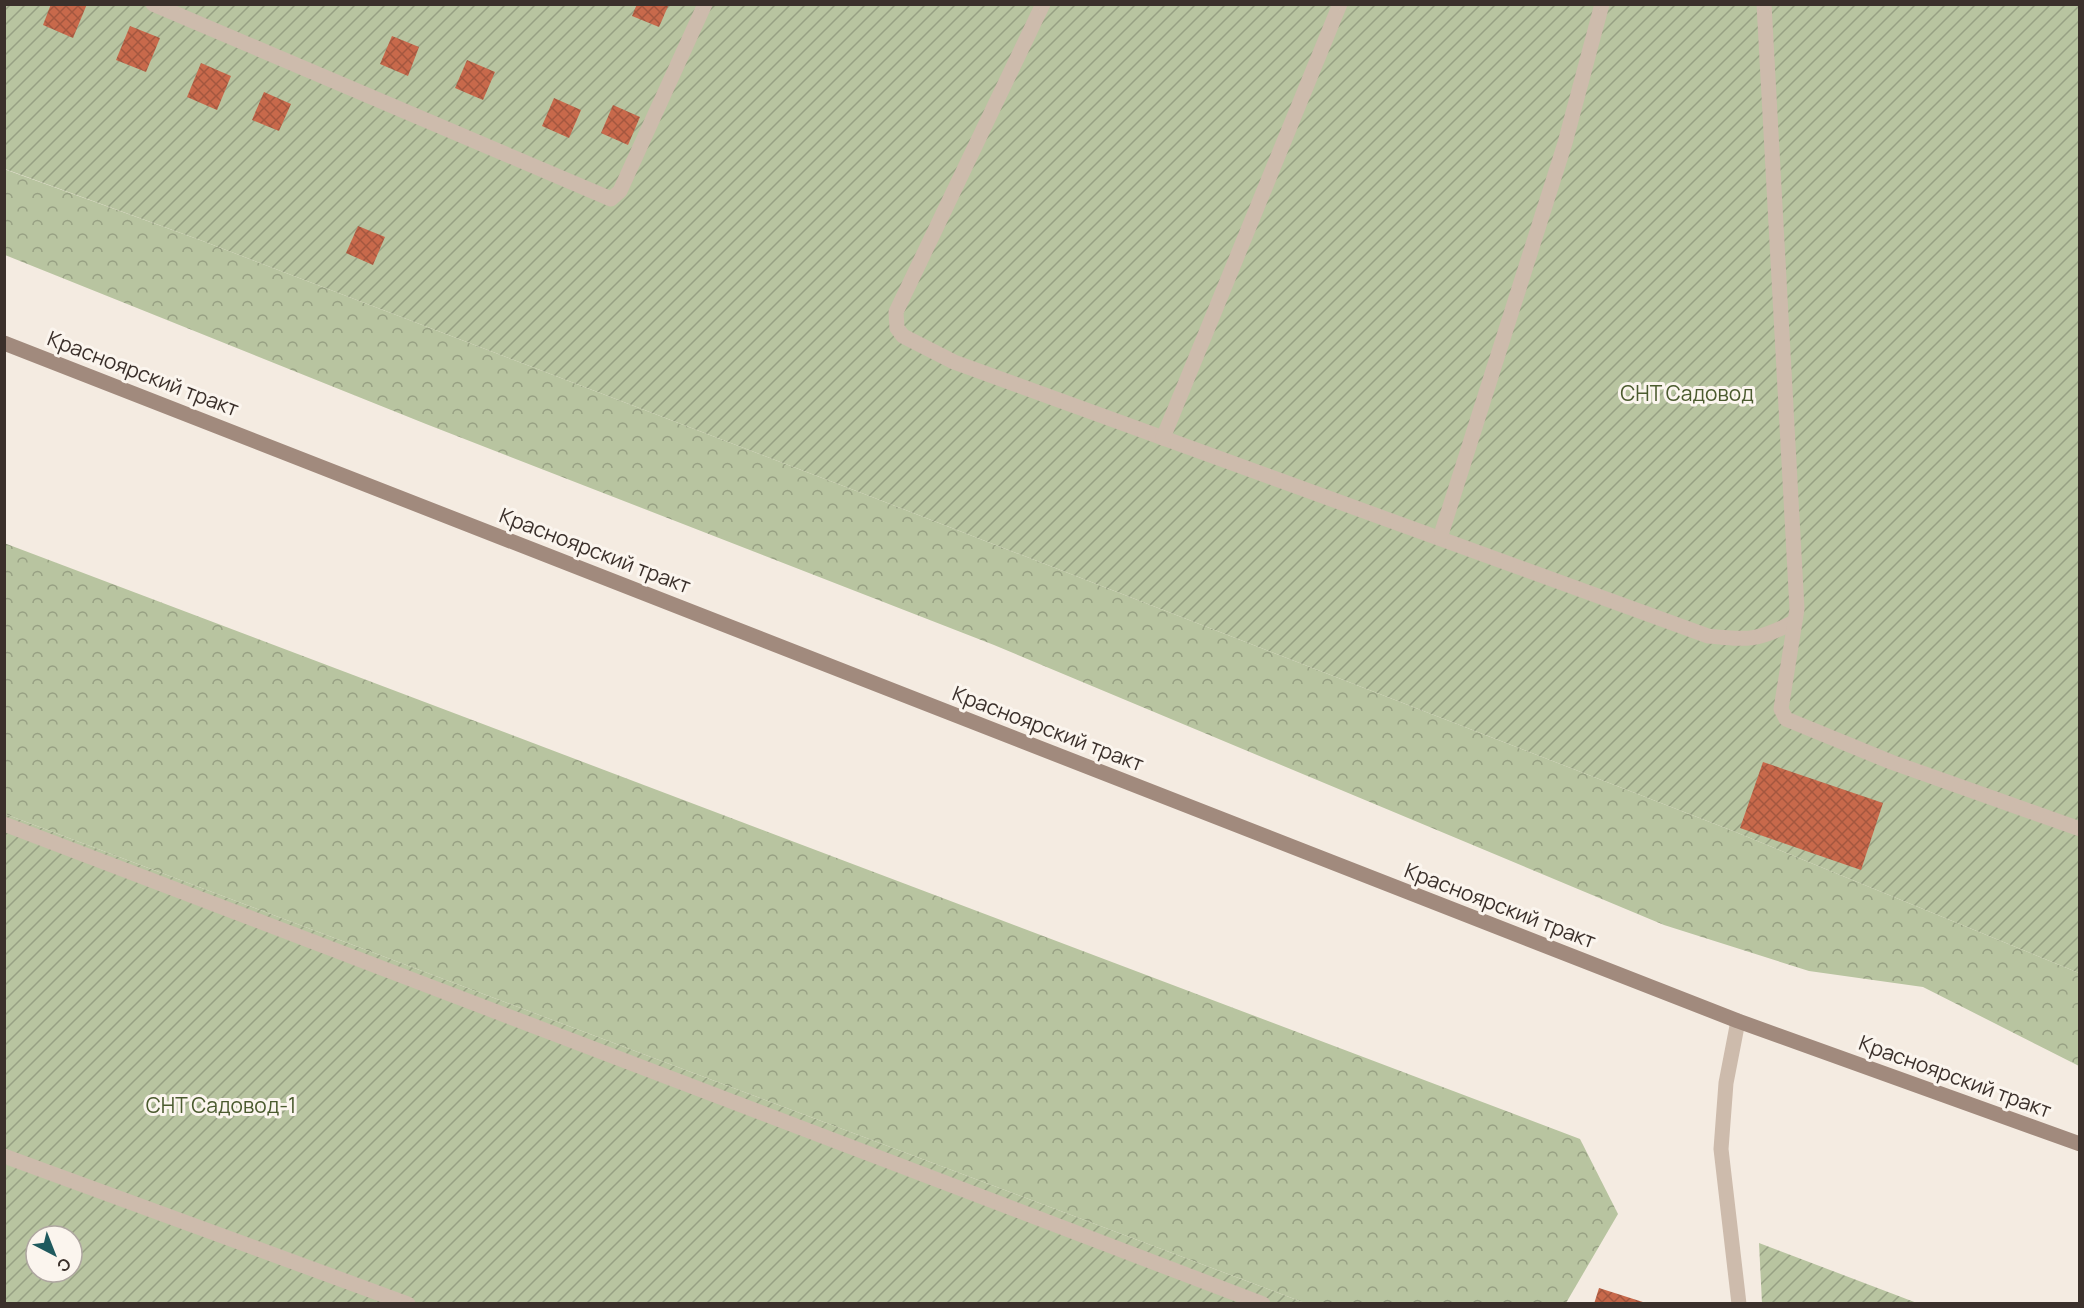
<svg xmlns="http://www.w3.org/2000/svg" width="2084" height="1308" viewBox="0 0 2084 1308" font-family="Manrope,sans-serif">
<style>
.forest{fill:url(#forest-crowns)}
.garden{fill:url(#garden-furrows);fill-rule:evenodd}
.building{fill:url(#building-cross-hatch)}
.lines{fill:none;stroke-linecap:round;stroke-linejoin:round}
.service{stroke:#cdbbac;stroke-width:15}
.minor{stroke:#cdbbac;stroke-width:15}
.secondary{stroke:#a18a7d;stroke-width:15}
.labels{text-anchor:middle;stroke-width:6;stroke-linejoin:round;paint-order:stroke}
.street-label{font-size:21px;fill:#3b302b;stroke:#fbf5ee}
.park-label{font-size:21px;fill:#4a5a2e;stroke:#fbf5ee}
</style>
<defs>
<pattern id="forest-crowns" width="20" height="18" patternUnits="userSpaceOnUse" patternTransform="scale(1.5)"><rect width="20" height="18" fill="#b8c4a0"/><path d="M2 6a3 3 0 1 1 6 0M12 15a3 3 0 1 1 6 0" fill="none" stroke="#97a083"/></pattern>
<pattern id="garden-furrows" width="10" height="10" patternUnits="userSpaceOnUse" patternTransform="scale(1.5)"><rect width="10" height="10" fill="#b8c4a0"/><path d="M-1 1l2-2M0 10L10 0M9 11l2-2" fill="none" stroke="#97a083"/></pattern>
<pattern id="building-cross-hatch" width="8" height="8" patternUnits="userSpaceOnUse" patternTransform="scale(1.5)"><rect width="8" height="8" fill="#c8694b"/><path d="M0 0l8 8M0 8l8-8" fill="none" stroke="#a4573f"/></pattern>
</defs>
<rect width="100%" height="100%" fill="#f4ebe1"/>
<!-- forest -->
<g class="forest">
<path d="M4,169l196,71 672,257 861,334 346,142v93l-156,-79 -114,-16 -145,-46 -670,-280 -568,-221 -421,-169z"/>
<path d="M4,543l1576,596 38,75 -52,89h-261l-1300,-489z"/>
</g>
<!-- garden -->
<g class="garden">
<path d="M4,5h2075v968l-346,-142 -861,-334 -672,-257 -195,-71z"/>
<path d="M5,814l1300,489h-1300zM36,1236h36v36h-36z"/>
<path d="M1759,1243l158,60h-155z"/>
</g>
<!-- building -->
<g class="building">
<path d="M51,4h36l-14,34 -30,-13z"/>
<path d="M637,4h32l-10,23 -27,-11z"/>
<path d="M130,26l30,12 -14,34 -30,-12z"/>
<path d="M392,36l27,11 -11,29 -28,-12z"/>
<path d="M467,60l28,12 -12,28 -28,-12z"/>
<path d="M201,63l30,13 -14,34 -30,-13z"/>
<path d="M264,92l27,12 -12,27 -27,-11z"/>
<path d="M554,98l27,12 -12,28 -27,-12z"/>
<path d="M613,105l27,12 -12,28 -27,-12z"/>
<path d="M358,226l27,11 -12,28 -27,-12z"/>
<path d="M1763,762l120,41 -22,67 -121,-42z"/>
<path d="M1599,1288l47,15v1h-52z"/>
</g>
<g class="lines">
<!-- service -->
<g class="service">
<path d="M153,4l458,195 9,-8 85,-187"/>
<path d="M1043,4l-147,308 1,16 6,8 51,26 754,274c41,4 49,5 86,-14"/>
<path d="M1764,4l33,605 -16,100 5,10 105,43 189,67"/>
<path d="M1163,438l177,-434"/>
<path d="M1440,538l125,-395 37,-139"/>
<path d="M4,824l1259,480"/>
<path d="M4,1156l404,148"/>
</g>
<!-- minor -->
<path class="minor" d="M1738,1021l-12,62 -5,66 18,155"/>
<!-- secondary -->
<path class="secondary" d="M4,343l1734,678 342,123"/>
</g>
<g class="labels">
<!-- street labels -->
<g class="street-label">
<text transform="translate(143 374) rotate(21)" y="7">Красноярский тракт</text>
<text transform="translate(595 551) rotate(21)" y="7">Красноярский тракт</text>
<text transform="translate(1048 729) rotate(21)" y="7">Красноярский тракт</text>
<text transform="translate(1500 906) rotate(21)" y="7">Красноярский тракт</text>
<text transform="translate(1955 1077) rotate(20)" y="7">Красноярский тракт</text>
</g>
<!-- park labels -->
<g class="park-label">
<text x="1687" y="401">СНТ Садовод</text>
<text x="221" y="1113">СНТ Садовод-1</text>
</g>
</g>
<!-- border -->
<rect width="2084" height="1308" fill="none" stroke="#3b302b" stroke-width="12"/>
<!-- north arrow -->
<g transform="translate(54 1254) rotate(138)"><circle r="28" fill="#fbf5ee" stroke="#aea6a0" stroke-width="1.5"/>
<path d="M0-4.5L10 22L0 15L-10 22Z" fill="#1f5a5e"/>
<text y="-9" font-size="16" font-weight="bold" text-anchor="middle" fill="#3b302b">С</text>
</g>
</svg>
